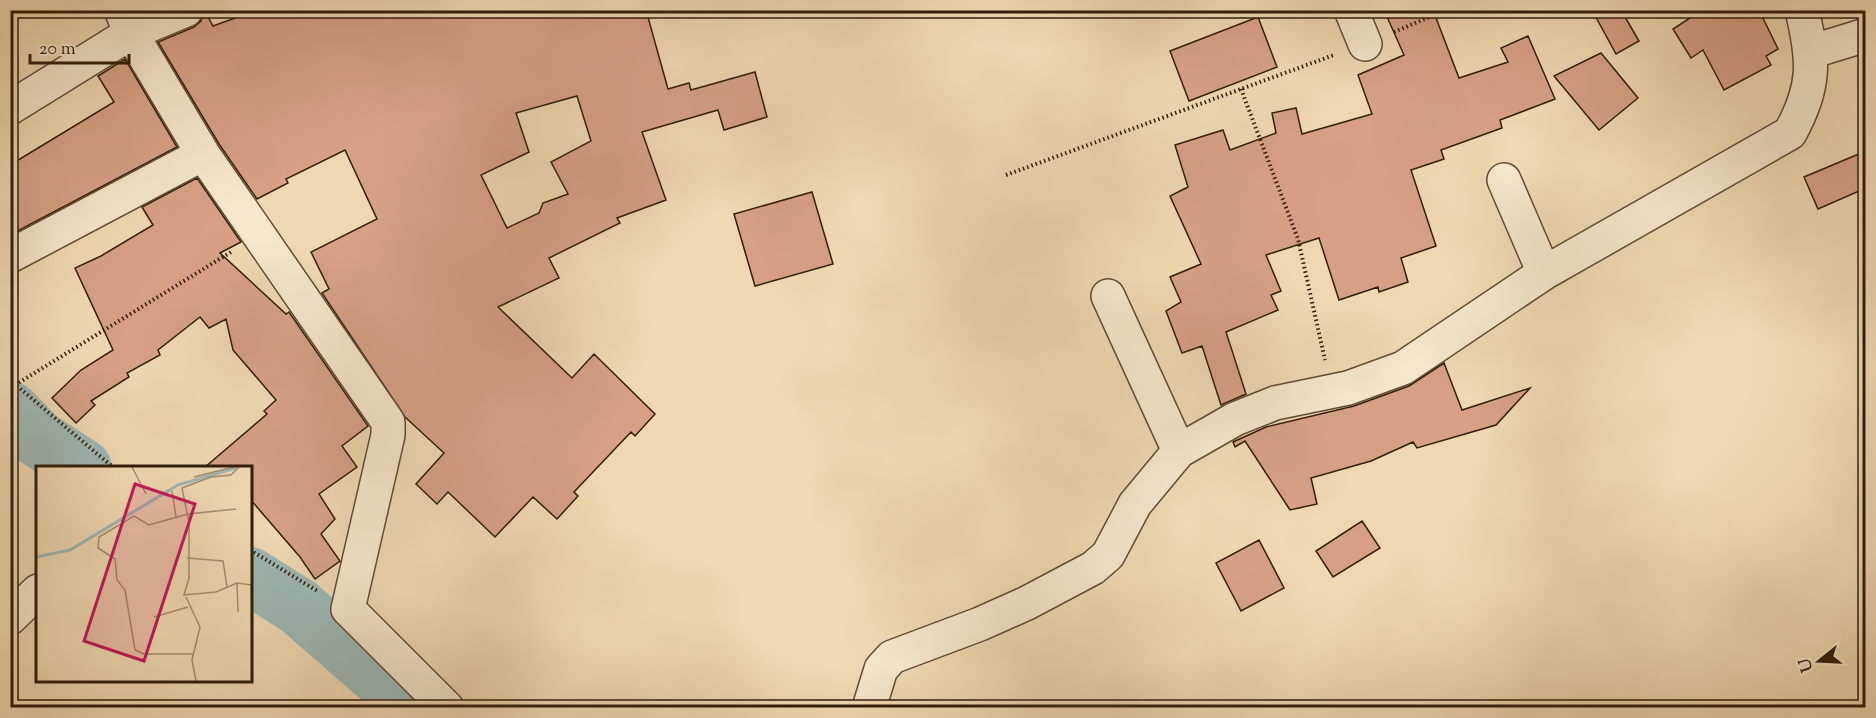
<svg xmlns="http://www.w3.org/2000/svg" width="1876" height="718" font-family="'Sorts Mill Goudy',serif">
<style>
.lines{fill:none;stroke-linecap:round;stroke-linejoin:round}
.river{stroke:#9db8b5;stroke-width:58}
.building{fill:#d7a085;stroke:#301d0c;stroke-width:1.5;fill-rule:evenodd}
.street-casing{stroke:#604c35;stroke-width:36}
.path{stroke:#301d0c;stroke-width:4;stroke-dasharray:1.5 3;stroke-linecap:butt}
.street{stroke:#f5e6cc;stroke-width:33}
.inset-river{fill:none;stroke:#9db8b5;stroke-width:3}
.inset-road{fill:none;stroke:#a38d6f;stroke-width:1.5}
.view{fill:#c2185b;fill-opacity:0.15;stroke:#c2185b;stroke-width:3}
.inset-edge{fill:none;stroke:#301d0c;stroke-width:3}
</style>
<rect width="100%" height="100%" fill="#efd8b1"/>
<filter id="stains"><feTurbulence type="fractalNoise" baseFrequency=".00333" numOctaves="4"/><feColorMatrix values="0 0 0 0 .2 0 0 0 0 .09 0 0 0 0 .02 0 0 0 .5 -.17"/></filter>
<radialGradient id="worn" r=".72"><stop offset=".6" stop-color="#630" stop-opacity="0"/><stop offset="1" stop-color="#630" stop-opacity=".3"/></radialGradient>
<g class="lines">
<path class="river" d="M10,410l27,28 46,30
M250,576l49,31 116,101"/>
</g>
<path class="building" d="M204,10l9,16 44,-16h389l22,79 21,-6 2,7 64,-18 12,45 -43,13 -6,-20 -76,22 24,68 -49,18 3,5 -71,35 10,20 -61,29 74,71 22,-24 61,60 -20,22 -4,-4 -57,60 4,4 -21,23 -24,-22 -38,40 -47,-45 -11,12 -21,-20 28,-31 -39,-36 -83,-124 7,-4 -18,-37 66,-33 -32,-69 -59,29 2,4 -31,16 -38,-55 -61,-102 36,-15 7,-6zM577,96l14,45 -40,21 17,32 -25,9 -4,10 -32,15 -26,-53 48,-23 -13,-39z
M1384,10h49l26,68 49,-16 -7,-14 27,-12 27,63 -55,21 2,8 -61,22 3,9 -33,11 25,76 -35,12 7,24 -29,10 -1,-5 -39,13 -20,-62 -53,17 15,36 -10,4 7,15 -52,22 20,62 -25,11 -19,-59 -20,7 -16,-42 15,-9 -11,-25 31,-13 -31,-68 18,-9 -13,-42 48,-15 7,20 46,-17 -4,-20 24,-5 6,26 70,-20 -14,-39 46,-20z
M1592,10h29l18,31 -23,13z
M1702,10h57l19,39 -12,7 5,9 -47,25 -21,-40 -12,8 -18,-29z
M1258,17l19,50 -88,34 -19,-50z
M1601,53l37,45 -39,32 -45,-54z
M125,59l52,88 -167,88v-70l104,-63 -16,-26z
M1866,151v37l-48,21 -14,-32z
M197,178l44,64 -21,11 66,61 3,-2 79,114 -26,20 15,21 -38,27 16,25 -14,15 19,27 -25,18 -15,-22 -50,-58v-31h-46l63,-54 -3,-3 12,-11 -43,-50 -7,-31 -17,9 -9,-11 -42,33 2,5 -33,18 2,4 -38,24 4,4 -19,18 -24,-25 29,-28 32,-20 -38,-82 26,-12 52,-31 -11,-18z
M812,192l21,72 -78,22 -21,-72z
M1444,363l18,47 68,-22 -34,37 -79,23 -4,-6 -42,19 -60,17 6,26 -27,6 -45,-69 -10,6 -2,-5 33,-15 88,-21 55,-20z
M1362,521l18,27 -47,29 -17,-26z
M1259,540l25,48 -43,23 -25,-48z"/>
<g class="lines">
<defs>
<path id="street" d="M121,10l10,23 72,121 185,268v13l-40,174 99,99
M1351,10l14,34
M1810,52l56,-17
M10,108l121,-75 55,-23
M1504,180l40,93
M10,256l193,-102
M1108,296l71,155
M10,618l28,-27
M869,708l12,-39 11,-12 88,-33 47,-21 66,-35 15,-13 27,-51 44,-53 56,-32 40,-16 73,-15 55,-20 141,-95 246,-140c26,-47 24,-72 12,-123"/>
</defs>
<use href="#street" class="street-casing"/>
<path class="path" d="M1394,32l52,-22
M1241,89l57,150 27,121
M1006,175l328,-120
M10,380l104,88
M15,385l216,-133
M250,550l69,42"/>
<use href="#street" class="street"/>
</g>
<g transform="translate(36 466)">
<rect width="216" height="216" fill="#efd8b1"/>
<path class="inset-river" d="M0,91l34,-7 108,-65 58,-17"/>
<path class="inset-road" d="M96,1l14,27M203,1l-8,8 -20,2 -29,11 7,34v56l-5,17 32,-3 21,-9 15,2M158,11l40,-10M136,25l4,26M151,92l36,3 4,26M201,117l1,29M215,119l1,27M150,131l14,30 -8,33 4,21M118,151l34,-10M157,188h-49l-9,-4 -10,-60 -8,-10 -2,-21 -17,-11 1,-11 35,-21 15,9 39,-11 48,-5"/>
<path class="view" d="M99,18l60,20 -51,157 -60,-20z"/>
<rect width="216" height="216" class="inset-edge"/>
</g>
<rect width="1876" height="718" fill="none" stroke="#efd8b1" stroke-width="36"/>
<rect x="12" y="12" width="1852" height="694" fill="none" stroke="#301d0c" stroke-width="3"/>
<rect x="18" y="18" width="1840" height="682" fill="none" stroke="#301d0c" stroke-width="1.5"/>
<g transform="translate(1819 661) rotate(252)" stroke="#f5e6cc" stroke-width="4.5" paint-order="stroke">
<path d="M0-4.5L10 22L0 15L-10 22Z" fill="#301d0c"/>
<text y="-9" font-size="16" font-weight="bold" text-anchor="middle" fill="#301d0c">U</text>
</g>
<path d="M30 54v9h99v-9" fill="none" stroke="#301d0c" stroke-width="3"/>
<text x="39" y="54" font-size="18" fill="#301d0c" stroke="#f5e6cc" stroke-width="4.5" paint-order="stroke">20 m</text>
<rect width="100%" height="100%" filter="url(#stains)"/>
<rect width="100%" height="100%" fill="url(#worn)"/>
</svg>
